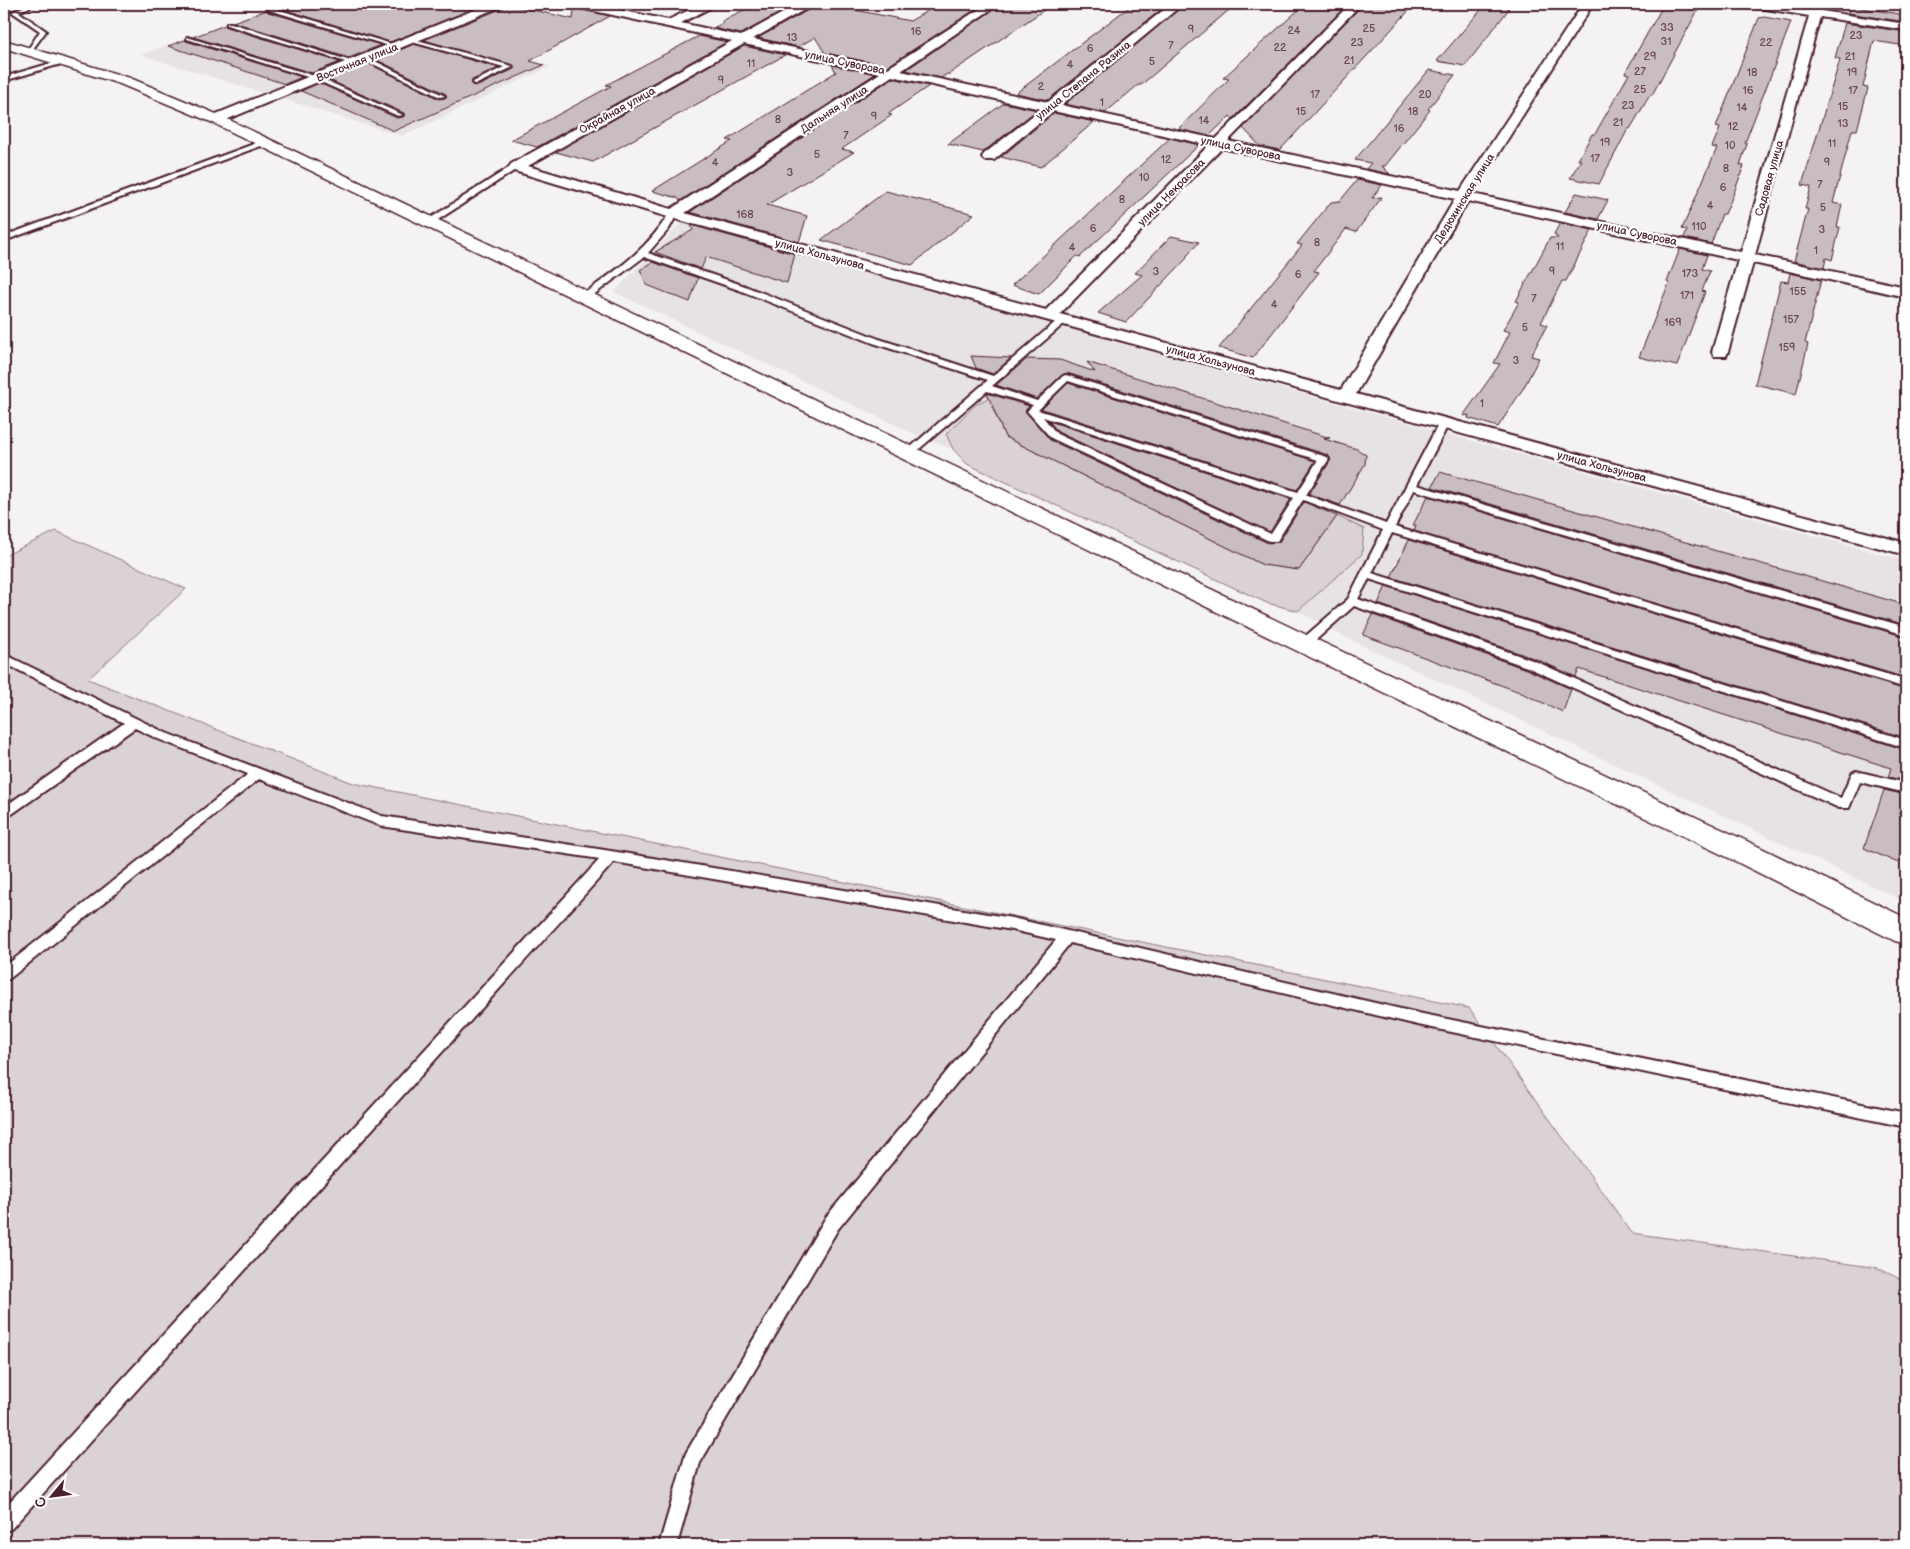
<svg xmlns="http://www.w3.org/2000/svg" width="1910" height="1549" font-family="'Balsamiq Sans',sans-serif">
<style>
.built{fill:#e7e2e3}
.green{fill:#dbd2d5;stroke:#927880}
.building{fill:#cabdc1;stroke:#4a1f2b}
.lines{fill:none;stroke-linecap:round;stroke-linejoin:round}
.lane-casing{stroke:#4a1f2b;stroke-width:4}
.street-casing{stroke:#4a1f2b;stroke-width:4}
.secondary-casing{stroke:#4a1f2b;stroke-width:3}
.lane{fill:#fff;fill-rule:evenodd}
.street{fill:#fff;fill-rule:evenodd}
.secondary{fill:#fff;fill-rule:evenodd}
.labels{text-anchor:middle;stroke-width:4.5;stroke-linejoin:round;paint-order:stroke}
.number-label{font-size:11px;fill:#6a4650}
.far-street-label{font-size:11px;fill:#4a1f2b;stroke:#fff}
</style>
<rect width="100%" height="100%" fill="#f4f2f2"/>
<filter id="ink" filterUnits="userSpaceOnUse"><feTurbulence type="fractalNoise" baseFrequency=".02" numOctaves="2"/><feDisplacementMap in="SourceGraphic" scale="10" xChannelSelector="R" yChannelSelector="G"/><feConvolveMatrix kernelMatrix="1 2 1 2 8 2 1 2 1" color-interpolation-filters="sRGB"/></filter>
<g filter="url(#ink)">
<path class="built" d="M281,4h37l233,62 -149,70 -261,-81z
M682,222l1224,339v341l-561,-265 -47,-26 -32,-8 -299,-139 -14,-15 -36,-14 -303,-143z"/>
<path class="green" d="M986,399h18l-11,10 12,28 258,128 36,5 38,-54 27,13 -2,25 -64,57 -31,-8 -300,-139 -14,-15 -7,-15 29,-29z
M56,531l130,58 -98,90 265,104 1116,225 163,225 246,35 28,14v263h-1902v-989z"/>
<path class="building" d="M284,4h201l-95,38 -114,-35z
M506,4l67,15 1,-11 36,8 -80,45 14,4 -150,66 -93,-40 18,-8 78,35 6,-1 1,-4 -75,-33 39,-17 71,36 6,-1 1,-4 -69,-34 37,-16 85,24 -27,12v5l6,1 36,-17v-3l-90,-26 79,-32z
M755,4h41l-55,30 -28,-6 10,-5 -1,-2z
M814,4h11l85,17 29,-17h45l-96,62 -63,-13 -10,-16 -17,10 -40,-9 54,-30z
M1001,4h52l-104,70h-2l-6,4 -35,-8z
M1133,4h35l-120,96 -32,-7z
M1185,4h51l-95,81h-3l-33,28 -40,-9z
M1305,4h43l-115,115 -3,-3 -21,20 -31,-7 51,-50 -6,-1z
M1363,4h52l-135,146 -20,-4 -17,-18z
M1486,4h17l6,5 -44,57 -28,-5z
M1664,4l34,6 -46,85h-2l-20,34h-2l-29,55 -29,-6 11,-18h-3l14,-26h3l34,-60 -4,-1z
M1850,6l56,9v7l-58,-9z
M267,10l1,2 113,33 -32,13 -116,-36z
M1764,17l27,5 -46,121 2,1 -7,21 4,1 -11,29 -8,19h-3l-11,30 -27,-6 3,-8 -5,-1 35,-81 -5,-1 8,-19 -4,-1 43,-109z
M1845,23l61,9v14l-32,-5 -11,46 5,1 -11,42h-5l-19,73 9,2 -5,22h3l-8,33 -6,-2 -2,10 -30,-7 14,-52h-3l6,-22 -9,-2 34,-112 4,-14 -5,-1z
M225,25l1,2 114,35 -28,11 -119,-36z
M699,36l28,6 -190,105 -26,-7 100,-54 -5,-1z
M185,40l1,1 116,36 -17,7 -117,-38z
M744,46l41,9 -192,107 -37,-10z
M832,65l43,9 -195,127 -2,-3 -26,-7 80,-50 -5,-1 109,-68z
M1429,70l26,5 -27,34 2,1 -45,56h-3l8,8 -24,-5 5,-6 -16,-3z
M892,78l37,8 -41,28 4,1 -50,34 12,3 -87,53 40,11 -8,26 -109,-30z
M1004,103l33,7 -54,42 -35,-8z
M1054,113l40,9 -53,45 -40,-10z
M1170,138l29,7 -119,112 -3,-1 -38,38 -27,-9z
M1357,180l25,5 -10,13 10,-1 -26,35 -10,-3 -32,42 5,1 -66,86 -34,-10 83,-103 -5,-1 34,-42 9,-1z
M886,191l88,23 -62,51 -91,-25z
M1576,193l32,7 -10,19 -33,-7z
M1560,223l32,7 -26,51h-4l-21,42 6,2 -16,31 8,2 -15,29 -26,40 -30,-9 1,-3 -6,1 37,-52 -6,-1 16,-31 -7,-2 16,-28 -3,-1 34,-63h8l-4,-4z
M691,225l104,29 -8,29 -81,-26 -5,12 -46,-17 38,-22z
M1171,236l28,6 -13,15 1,1 -61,64 -28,-9 44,-38 -7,-2z
M1680,249l27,6 -5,14 8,2 -8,20 3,1 -28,74 -38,-9 30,-74 -2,-1z
M653,262l45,16 -8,24 -43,-17 -7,-15z
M1790,273l31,7 -16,63 3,1 -12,50 -41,-10 26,-103 7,1z
M971,356l40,2 -18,16 -17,-6z
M1027,359l33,1 35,12 -8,-10 243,76 -6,1 33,10 9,6 -1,9 -25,41 -31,-11 22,-34 -3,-5 -261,-82 -5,2 -25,24 -41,-14z
M1068,383l247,78 -18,29 -255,-81z
M987,393l42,13 -3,6 24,28 218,103 11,-1 25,-40 33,14 -38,54 -36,-5 -258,-128z
M1049,421l242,78 -21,33 -212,-100z
M1440,472l466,133v20l-474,-138z
M1428,496l478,141v41l-492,-147 2,-6h-3z
M1409,540l497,150v48l-515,-161z
M1386,586l520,164v31l-18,-4 3,-9 -312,-99 -3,8 -40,-18 -158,-55z
M1373,615l153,54 45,20 -8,23 -46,-21 -154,-56z
M1884,790l22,5v40l-8,28 -34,-15z"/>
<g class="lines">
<defs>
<path id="lane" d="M29,4h7l-17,8 27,19 -16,22 -3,-2 13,-20 -28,-19z
M269,8h4l125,38 -5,1 -124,-37z
M227,23h4l126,40 -5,1 -125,-39z
M187,37l131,40 85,38 -5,1 -84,-37 -127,-40z
M410,38l102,28 1,1 -36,17h-4v-2l31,-15 -96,-26z
M363,57h4l78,39 -5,1 -77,-38z
M62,60l2,1v2l-60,18v-4z
M262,141l7,2 -265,98v-5z
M513,165l7,2 -87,56 -7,-2z
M670,212l7,2 -8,15 -21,24 97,33 134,53 114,37 67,-58h6v4l-74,64 45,15 26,-25 3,-1 261,82 2,2 -23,36 80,29 53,-101 5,-3 5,3 -32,62 489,142v8l-492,-145 -19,37 511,153v8l-514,-155 -20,40 534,167v8l-537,-169 -11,20 177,62 306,137 11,-25 4,-2 50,12v10l-46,-11 -11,26h-10l-312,-141 -173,-61 -46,41h-8l-2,-3 2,-3 48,-42 35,-69 -80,-30 -26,41h-8l-218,-103 -24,-27 6,-6 -46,-14 -76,65h-6v-4l83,-72 -115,-37 -134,-53 -95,-33 -56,42h-6v-4c36,-26 65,-45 88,-83zM1068,381l250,79 -20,32 -260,-82zM1043,417l251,81 -23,36 -214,-100z
M4,654l162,79 216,83 229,35 401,67 406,95 488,100v14l-488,-102 -348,-82 -232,286 -138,234 -23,82h-18l27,-92 140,-236 230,-277 -44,-10 -398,-68 -603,667 -7,2v-23l596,-649 -219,-33 -122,-47 -250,200 -5,2v-14l244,-193 -90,-35 -23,-11 -126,88 -5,2v-11l120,-84 -120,-60z"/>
<path id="street" d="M489,4h15l-2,2 -281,116 -5,1 -7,-4 2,-3z
M571,4h19l78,16 34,-16h13l-1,2 -33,17 60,13 58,-32h13l-1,2 -58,33 135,29 99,-64h12l-98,67 147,31 123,-98h12l-122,101 155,34 134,-135h11l-133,137 232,50 123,-187h10l-120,190 268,58 68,-236 -56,-9 -5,-3h26l37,5 2,-5h10l-1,7 84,13v6l-86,-13 -65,238 151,32v10l-153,-34 -25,89 -2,4h-12l-2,-4 26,-92 -270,-59 -112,193 550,149v12l-1238,-338 -157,-47 -2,-3 2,-3 221,-123 -156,-34zM744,44l136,29 -209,136 -143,-43zM892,76l149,33 -57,45 -2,3 2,3h10l59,-49 156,34 -163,165 -361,-97zM1222,148l233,51 -114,191 -281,-76z"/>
<path id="secondary" d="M4,40l126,38 91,38 1092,522 436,204 157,76v26l-11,-3 -166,-83 -434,-208 -1084,-528 -91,-38 -116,-36z"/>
</defs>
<use href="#lane" class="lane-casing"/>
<use href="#street" class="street-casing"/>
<use href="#secondary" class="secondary-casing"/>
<use href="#lane" class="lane"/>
<use href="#street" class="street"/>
<use href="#secondary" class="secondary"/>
</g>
</g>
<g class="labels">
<g class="number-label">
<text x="1667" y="31">33</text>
<text x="1369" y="32">25</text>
<text x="1191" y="33">9</text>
<text x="1294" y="34">24</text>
<text x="916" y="35">16</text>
<text x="1856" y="39">23</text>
<text x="792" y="41">13</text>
<text x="1666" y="45">31</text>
<text x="1357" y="46">23</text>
<text x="1766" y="46">22</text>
<text x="1171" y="49">7</text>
<text x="1280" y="51">22</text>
<text x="1090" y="52">6</text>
<text x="1650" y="60">29</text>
<text x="1850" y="60">21</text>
<text x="1349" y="64">21</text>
<text x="1152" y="65">5</text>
<text x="751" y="67">11</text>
<text x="1070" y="68">4</text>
<text x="1640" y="75">27</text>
<text x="1752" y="76">18</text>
<text x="1852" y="76">19</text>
<text x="721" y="84">9</text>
<text x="1041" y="90">2</text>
<text x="1640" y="93">25</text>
<text x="1748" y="94">16</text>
<text x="1853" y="94">17</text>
<text x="1315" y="98">17</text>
<text x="1425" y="98">20</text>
<text x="1102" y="106">1</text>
<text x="1628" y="109">23</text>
<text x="1843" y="110">15</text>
<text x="1742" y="111">14</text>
<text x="1301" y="115">15</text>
<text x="1413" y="115">18</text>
<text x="874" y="120">9</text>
<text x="778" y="123">8</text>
<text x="1204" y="124">14</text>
<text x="1618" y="126">21</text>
<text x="1843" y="127">13</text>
<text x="1733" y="130">12</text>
<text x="1399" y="132">16</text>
<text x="846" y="139">7</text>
<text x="1605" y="146">19</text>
<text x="1832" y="147">11</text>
<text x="1730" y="149">10</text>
<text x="817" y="158">5</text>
<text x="1595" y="162">17</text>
<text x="1166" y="163">12</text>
<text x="715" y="166">4</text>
<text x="1827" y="166">9</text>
<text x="1726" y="172">8</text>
<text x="790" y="176">3</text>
<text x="1144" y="181">10</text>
<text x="1820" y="188">7</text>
<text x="1723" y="191">6</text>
<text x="1122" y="203">8</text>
<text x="1710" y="209">4</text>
<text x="1823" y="211">5</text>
<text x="745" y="218">168</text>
<text x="1699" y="230">110</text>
<text x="1093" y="232">6</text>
<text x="1822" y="233">3</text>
<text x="1317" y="246">8</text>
<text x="1560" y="250">11</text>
<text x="1072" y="251">4</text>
<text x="1816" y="254">1</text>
<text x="1156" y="275">3</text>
<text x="1552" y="275">9</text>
<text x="1690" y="277">173</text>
<text x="1298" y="278">6</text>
<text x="1798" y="295">155</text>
<text x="1687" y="299">171</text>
<text x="1534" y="302">7</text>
<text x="1274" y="308">4</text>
<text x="1791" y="323">157</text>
<text x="1673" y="326">169</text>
<text x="1525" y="331">5</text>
<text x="1787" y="351">159</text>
<text x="1516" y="364">3</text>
<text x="1482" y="407">1</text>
</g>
<g class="far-street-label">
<text transform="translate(357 62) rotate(-22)" y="4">Восточная улица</text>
<text transform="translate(845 62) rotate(12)" y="4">улица Суворова</text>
<text transform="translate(1083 80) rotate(-39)" y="4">улица Степана Разина</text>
<text transform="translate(834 109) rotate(-33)" y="4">Дальняя улица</text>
<text transform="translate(617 110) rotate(-29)" y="4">Окрайная улица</text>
<text transform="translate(1241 148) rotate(12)" y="4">улица Суворова</text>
<text transform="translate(1769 178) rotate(-74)" y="4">Садовая улица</text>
<text transform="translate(1171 192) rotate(-45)" y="4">улица Некрасова</text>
<text transform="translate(1464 198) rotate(-58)" y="4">Дедюхинская улица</text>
<text transform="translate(1637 233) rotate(12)" y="4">улица Суворова</text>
<text transform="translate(820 254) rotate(15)" y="4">улица Хользунова</text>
<text transform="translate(1211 360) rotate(15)" y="4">улица Хользунова</text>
<text transform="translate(1602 466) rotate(15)" y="4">улица Хользунова</text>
</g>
</g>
<rect width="1910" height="1549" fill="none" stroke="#fff" stroke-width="20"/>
<rect x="10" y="10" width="1890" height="1529" fill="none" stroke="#4a1f2b" stroke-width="2" filter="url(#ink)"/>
<g transform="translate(52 1496) rotate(241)" stroke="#ffffff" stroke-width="4" paint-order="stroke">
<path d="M0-4L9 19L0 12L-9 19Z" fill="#4a1f2b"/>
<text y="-8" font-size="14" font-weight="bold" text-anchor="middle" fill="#4a1f2b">С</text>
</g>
</svg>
